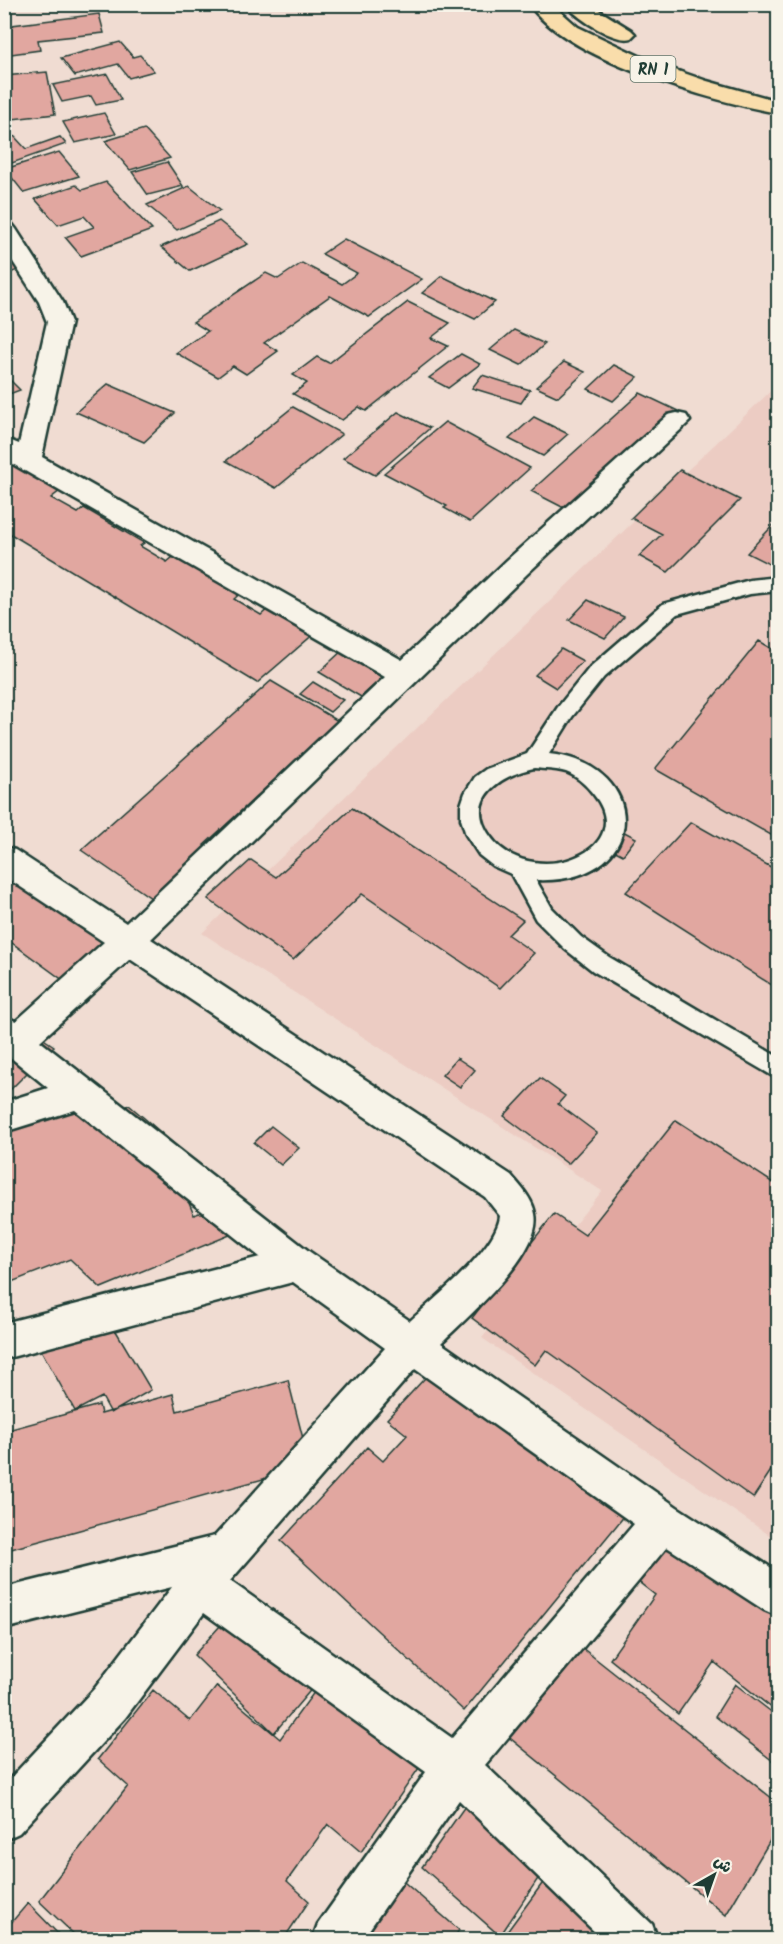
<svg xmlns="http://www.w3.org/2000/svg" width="783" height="1944" font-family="Kalam,'Playpen Sans Arabic',sans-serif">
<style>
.built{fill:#ecccc3}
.building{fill:#e1a7a0;stroke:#1f3d34;stroke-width:1.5}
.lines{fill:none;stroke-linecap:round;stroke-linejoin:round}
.lane-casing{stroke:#1f3d34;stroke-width:5}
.street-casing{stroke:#1f3d34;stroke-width:5}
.highway-casing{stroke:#1f3d34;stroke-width:5}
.lane{fill:#f7f3e8;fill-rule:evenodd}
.street{fill:#f7f3e8;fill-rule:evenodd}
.highway{fill:#f9ddab;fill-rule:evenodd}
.labels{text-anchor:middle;stroke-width:6;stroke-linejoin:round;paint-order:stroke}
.shield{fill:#f7f3e8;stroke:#60746a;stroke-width:1.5}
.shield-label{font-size:16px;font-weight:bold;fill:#1f3d34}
</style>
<rect width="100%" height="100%" fill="#f0dcd2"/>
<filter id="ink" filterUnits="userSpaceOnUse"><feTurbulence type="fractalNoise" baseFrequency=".0167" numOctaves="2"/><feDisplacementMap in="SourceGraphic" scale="12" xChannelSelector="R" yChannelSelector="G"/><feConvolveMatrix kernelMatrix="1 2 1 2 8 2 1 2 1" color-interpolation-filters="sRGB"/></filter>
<g filter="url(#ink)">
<path class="built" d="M778,384v1157l-296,-203 120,-147 -400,-258z"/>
<path class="building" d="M99,14l5,19 -66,7 2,10 -36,5v-29z
M120,42l13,15 7,-2 14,16 -25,7 -11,-14 -43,12 -14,-18z
M47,72l8,42 -51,6v-44z
M107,74l14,26 -25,5 -5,-9 -29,6 -9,-17z
M104,113l12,21 -41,9 -12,-21z
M144,129l26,29 -40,12 -25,-29z
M14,136l12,13 34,-12 6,7 -54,19 -8,-8v-16z
M59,152l20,24 -55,17 -19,-24z
M167,162l16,24 -35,9 -16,-23z
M106,182l46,48 -71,26 -16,-19 29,-10 -10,-11 -26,9 -23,-26 41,-14 6,5z
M189,186l31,25 -43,19 -30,-25z
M219,221l29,23 -58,27 -29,-24z
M344,239l78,40 -53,38 -39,-21 -66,47 14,8 -32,23 -13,-8 -15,11 -42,-24 32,-22 -15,-9 73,-49 12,6 24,-16 40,21 15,-11 -35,-19z
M4,250l17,19 -17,6z
M442,276l53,26 -20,17 -53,-26z
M408,302l42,21 -19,15 17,8 -82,65 -7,-4 -17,13 -49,-26 14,-11 -14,-8 24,-18 12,6z
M514,330l31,14 -24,21 -31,-15z
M461,354l19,10 -32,24 -19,-10z
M564,362l21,10 -27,25 -22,-10z
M614,365l24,12 -25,24 -25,-12z
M4,374l16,16 -16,6z
M482,375l48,15 -9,13 -49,-15z
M108,384l67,29 -31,29 -68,-30z
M640,393l38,18 -108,100 -39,-20z
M293,407l49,27 -66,54 -50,-27z
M398,412l32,16 -55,47 -32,-17z
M534,417l34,17 -25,22 -34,-17z
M445,422l85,46 -60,54 -26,-14 3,-2 -63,-33z
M4,452l61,35 -14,11 27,15 6,-5 60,35 -4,3 27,16 12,-10 65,38 -10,9 27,16 10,-9 45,26 -59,51 -253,-153v-37l3,-2 -3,-2z
M680,470l60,30 -72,72 -29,-16 23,-22 -31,-16z
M778,520v41l-5,5 -26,-13z
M588,600l36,17 -19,21 -36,-18z
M759,641l19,11v187l-123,-70z
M561,649l22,12 -27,27 -21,-13z
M343,650l42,25 -24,22 -42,-25z
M271,681l67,40 -134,124 9,5 -56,52 -76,-52z
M313,682l30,18 -13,12 -30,-18z
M352,808l171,112 -15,15 26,18 -34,35 -138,-94 -69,66 -85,-61 43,-39 25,17z
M691,822l87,49v118l-152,-97z
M611,825l25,13 -13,17 -25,-13z
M4,850l117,83 -54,50 -63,-46z
M4,1012l50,34 -50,50z
M457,1058l18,12 -15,17 -18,-12z
M540,1078l25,18 -7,8 39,29 -29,31 -64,-48z
M73,1087l14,34 42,-16 71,61 -19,18 13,31 38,-15 27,23 -158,65 -31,-29 -66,26v-173z
M676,1120l102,66v274l-25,38 -207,-148 -11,15 -63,-47 82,-104 31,21z
M271,1126l28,22 -18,17 -27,-22z
M100,1304l51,86 -40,23 -9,-16 -27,14 -34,-61 45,-26z
M450,1351l185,152 -171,208 -183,-170 86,-94 16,14 24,-26 -20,-16z
M288,1380l22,86 -306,85v-120l95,-26 2,9 72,-20 4,17z
M674,1516l104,80v117l-64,-51 -36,52 -68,-55 45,-64 -24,-19z
M246,1597l80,75 -52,61 -80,-78z
M572,1640l206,163v24l-52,88 -221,-181z
M328,1673l100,82 -67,97 -33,-28 -41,57 22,20 -26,39h-203l-41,-39 89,-115 -30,-27 55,-69 37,31 27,-35 63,53z
M735,1684l43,33v48l-63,-49z
M482,1782l77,65 -59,89 -78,-69z
M550,1873l71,67h-120z
M397,1876l62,54 -6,10h-100z
M28,1903l36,37h-60v-9z"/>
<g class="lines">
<defs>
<path id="lane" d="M778,577v14l-28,3 -73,20 -73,63 -32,40 -23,37c103,11 101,131 -13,126l16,28 29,29 28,20 169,100v22l-185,-108 -28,-22 -29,-29 -25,-46 -18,-8 -14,-11 -13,-20 -5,-16v-14l4,-12 10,-16 11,-8 41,-15 31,-47 32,-40 73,-63 87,-24zM534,768c10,1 22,1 32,4 11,4 21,14 28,23 46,57 -65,97 -104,41 -27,-38 12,-61 44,-68z"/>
<path id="street" d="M4,222l8,2 4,5 47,73 8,20 -29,135 360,203 105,-100 161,-145 9,-2 9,2 4,6 -163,153 -376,365 360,236c9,11 22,24 24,39 8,39 -68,103 -94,129l236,164 101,65v44l-14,-6 -97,-63 -182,218 167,159 6,16h-55l-144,-140 -97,140h-50l6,-16 108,-152 -222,-159 -79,105 -106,115 -15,7v-55l91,-97 77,-101 -168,42v-41l211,-52 170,-188 -92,-66 -289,77v-36l256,-66 -185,-147 -71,22v-30l44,-14 -44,-36v-35l12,4 88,-79 -100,-66v-29l11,3 111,73 259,-246 -381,-218v-21l15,6 28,-122 -8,-20 -35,-54zM130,959l355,238 15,19c-3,32 -66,83 -90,105l-100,-69 -270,-211zM415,1369l219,155 -182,214 -222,-157z"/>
<path id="highway" d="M529,4h23l26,23 74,35 55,19 71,20v12c-64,-11 -211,-53 -249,-109z
M566,4h23l42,26 4,4 -4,4c-16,5 -55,-20 -65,-34z"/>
</defs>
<use href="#lane" class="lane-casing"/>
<use href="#street" class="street-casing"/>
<use href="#highway" class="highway-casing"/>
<use href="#lane" class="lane"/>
<use href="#street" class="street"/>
<use href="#highway" class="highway"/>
</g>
</g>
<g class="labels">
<rect class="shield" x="630.5" y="56" width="45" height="26" rx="4.5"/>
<g class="shield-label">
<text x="653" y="75">RN 1</text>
</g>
</g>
<rect width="783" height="1944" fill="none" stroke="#f7f3e8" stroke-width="24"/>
<rect x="12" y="12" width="759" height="1920" fill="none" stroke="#1f3d34" stroke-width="2" filter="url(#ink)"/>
<g transform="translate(714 1875) rotate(40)" stroke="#f7f3e8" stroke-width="4.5" paint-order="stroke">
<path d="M0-4.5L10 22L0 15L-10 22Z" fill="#1f3d34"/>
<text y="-9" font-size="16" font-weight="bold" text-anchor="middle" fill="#1f3d34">ش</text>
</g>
</svg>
